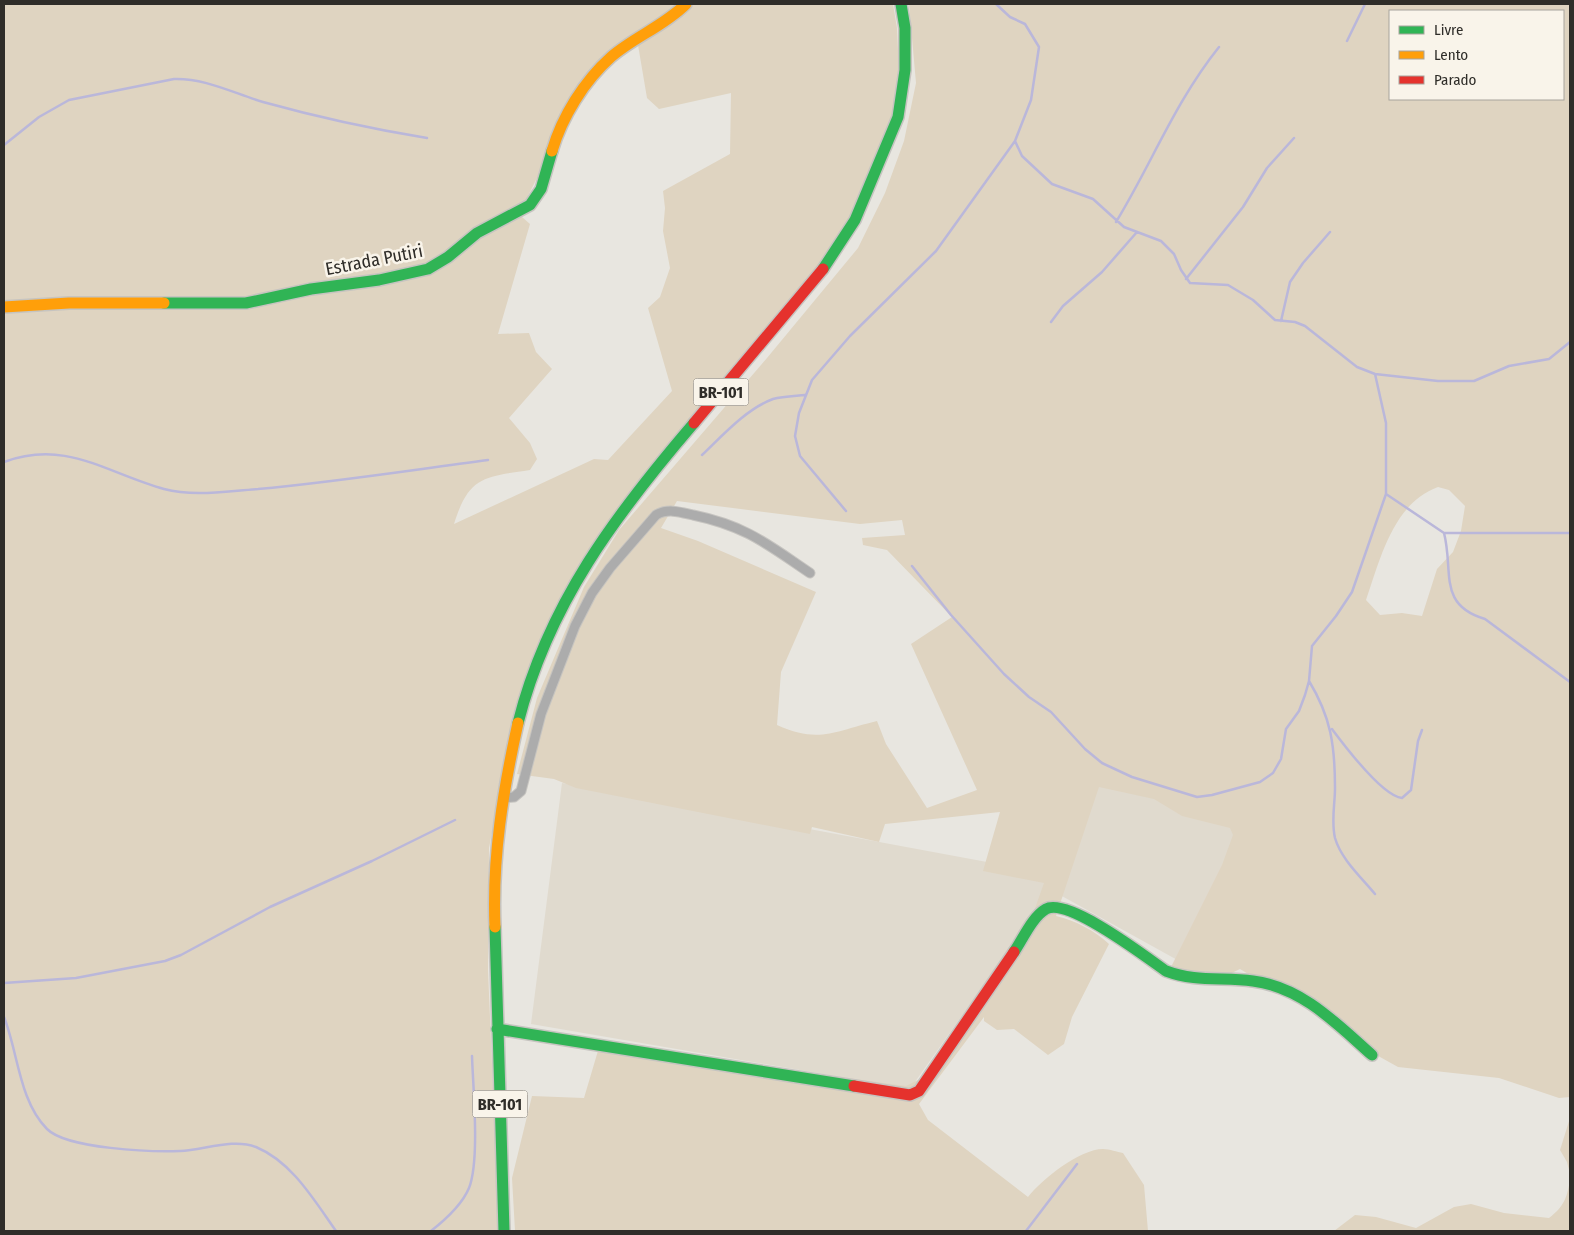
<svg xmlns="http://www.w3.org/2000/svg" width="1574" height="1235" font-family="'Fira Sans Condensed',sans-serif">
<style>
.built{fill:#e0dace}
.green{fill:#dfd4c1;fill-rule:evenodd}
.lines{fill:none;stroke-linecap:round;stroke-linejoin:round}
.stream{stroke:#bab7da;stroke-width:2.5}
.street-casing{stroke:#c6c4c0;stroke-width:11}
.fast-casing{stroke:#c6c4c0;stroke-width:14}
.slow-casing{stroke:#c6c4c0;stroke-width:14}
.jam-casing{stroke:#c6c4c0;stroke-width:14}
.street{stroke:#acacac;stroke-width:9}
.fast{stroke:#30b455;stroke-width:11}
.slow{stroke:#ff9f0a;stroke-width:11}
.jam{stroke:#e5322d;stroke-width:11}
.labels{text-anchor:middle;stroke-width:5;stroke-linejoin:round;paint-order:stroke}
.shield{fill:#f9f4ea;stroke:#6c6963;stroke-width:1}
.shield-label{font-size:16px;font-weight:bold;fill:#2f2d29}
.street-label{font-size:18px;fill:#2f2d29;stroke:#f9f4ea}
</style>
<rect width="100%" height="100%" fill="#e8e6e0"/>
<path class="built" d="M1102,771l169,71 -63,135 -157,-87 -141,199 -379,-65 31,-241 500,93z"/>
<path class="green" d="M4,4h889l4,24 3,67 -53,141 -224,267 -105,200 -29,145 -1,122 11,261h-495zM638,45l9,53 12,11 72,-16 -1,61 -67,37 2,17 -2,23 7,37 -10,29 -12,11 24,83 -64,69 -14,-1 -140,65c15,-48 30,-47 76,-54l7,-11 -7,-16 -21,-25 43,-49 -16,-17 -7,-19 -31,1 32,-110 -8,-7v-9l25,-50 45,-82z
M909,4h661v1093l-11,1 -60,-20 -101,-11 -18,-10 -99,-76 -26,-3 -15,-9 -31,15 -41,-11 54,-108 11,-30 -3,-7 -48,-12 -28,-17 -55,-12 -43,129c20,5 38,14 53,28l-37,73 -8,27 -16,11 -34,-26 -17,1 -13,-9v-4l-65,87 9,16 100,77c14,-18 52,-48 75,-48 7,0 14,3 20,4l21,32 4,46h-633l-3,-53 20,-82 52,2 16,-54 306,42 20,-10 102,-148 16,-45 -61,-12 17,-59 -115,12 -6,18 -67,-15 -2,7 -234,-46 -22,-9 -37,-5 20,-76 47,-111 35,-57 148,-172 91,-110 27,-55 19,-52 12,-58zM1390,11h173v88h-173zM1438,487l11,3 16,16 -4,25 -8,21 -16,17 -15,47 -20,-3 -22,2 -14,-15c14,-40 27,-97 72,-113zM677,501l183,23 42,-4 3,15 -43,3 1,7 24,5 65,67 -41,27 66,146 -50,18 -41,-64 -9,-23c-42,10 -58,23 -100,4l4,-53 35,-80 -118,-51 -37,-13z
M1570,1118v56l-3,-12 -7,-12z
M1570,1178v53h-236l21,-16 21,2 40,11 38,-21 17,-3 33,9 45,5c15,-11 19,-22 21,-40z"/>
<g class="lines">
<path class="stream" d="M1347,41l18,-37
M1015,141l7,15 30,28 41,15 31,28 37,14 13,13 7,16 9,13 38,2 25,15 22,20 20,2 10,4 52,41 18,7 63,7h36l35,-15 40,-7 21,-17
M4,145l35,-28 30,-17 105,-21c31,-1 59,14 89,23 54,15 109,27 164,36
M1116,222c36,-59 59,-120 103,-175
M1186,279l57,-72 24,-39 27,-30
M1281,321l9,-39 13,-19 27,-31
M1051,322l12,-16 39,-34 35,-40
M702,455c20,-19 44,-46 71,-56 10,-3 22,-3 32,-4
M4,462c62,-23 102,11 160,27 30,8 63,2 94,0 77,-7 153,-19 230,-29
M1386,494l58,39h126
M846,511l-46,-55 -5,-20 4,-23 13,-33 38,-44 86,-85 79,-110 16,-41 8,-53 -14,-23 -15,-7 -14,-13
M1444,533c10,38 -7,72 41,86l85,63
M912,566l39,49 53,59 25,23 22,15 34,37 17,14 30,14 65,20 15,-2 48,-13 13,-9 8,-14 5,-30 13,-18 6,-16 4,-14 3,-35 24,-30 16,-24 34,-98v-71l-11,-49
M1309,681c22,36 26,65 26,107 0,16 -4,33 0,50 6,21 26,39 40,56
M1332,729c12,16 50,67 70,69l9,-8 7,-49 4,-11
M4,983l72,-5 89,-17 16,-6 89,-48 102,-46 83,-41
M4,1017c14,35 15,84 43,112 20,20 105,23 133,22 24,-1 53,-13 76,-4 36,15 58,53 80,84
M431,1231c14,-11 31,-26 38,-43 11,-28 4,-100 3,-132
M1026,1231l51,-67"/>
<defs>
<path id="street" d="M503,798l11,-1 7,-6 20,-77 34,-88 17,-33 18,-25 46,-53c12,-7 24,-3 37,0 53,11 74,29 117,58"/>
<path id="fast" d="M823,269l32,-49 43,-103 7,-47v-42l-4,-24
M164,303h82l65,-14 68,-9 49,-11 20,-12 29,-24 53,-28 11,-16 11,-38
M518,723c30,-119 98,-209 176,-300
M495,927l9,304
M1014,952c9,-13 18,-35 32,-43 22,-12 100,48 120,62 29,11 57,6 87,10 49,6 84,43 119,74
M497,1029l357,57"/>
<path id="slow" d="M552,151c10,-34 32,-70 59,-94 23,-20 53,-31 75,-53
M4,307l65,-4h95
M495,927c-3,-69 8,-137 23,-204"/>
<path id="jam" d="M694,423l129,-154
M854,1086l56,9 9,-4 95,-139"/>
</defs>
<use href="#street" class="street-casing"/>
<use href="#fast" class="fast-casing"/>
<use href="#slow" class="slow-casing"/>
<use href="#jam" class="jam-casing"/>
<use href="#street" class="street"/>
<use href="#fast" class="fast"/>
<use href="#slow" class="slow"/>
<use href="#jam" class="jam"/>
</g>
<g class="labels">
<g class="shield">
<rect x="693.5" y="378.5" width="55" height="27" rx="4"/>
<rect x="472.5" y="1090.5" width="55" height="27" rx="4"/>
</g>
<g class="shield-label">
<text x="721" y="398">BR-101</text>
<text x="500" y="1110">BR-101</text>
</g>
<g class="street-label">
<text transform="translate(374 260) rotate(-11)" y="6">Estrada Putiri</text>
</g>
</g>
<rect width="1574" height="1235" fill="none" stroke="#2f2d29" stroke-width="10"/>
<rect x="1389" y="10" width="175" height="90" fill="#f9f4ea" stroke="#a8a49d"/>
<rect x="1399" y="26" width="25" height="8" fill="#30b455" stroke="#a8a49d"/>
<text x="1434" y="35" font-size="15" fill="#2f2d29">Livre</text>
<rect x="1399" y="51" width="25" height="8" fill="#ff9f0a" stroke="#a8a49d"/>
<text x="1434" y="60" font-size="15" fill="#2f2d29">Lento</text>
<rect x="1399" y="76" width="25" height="8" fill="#e5322d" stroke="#a8a49d"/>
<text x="1434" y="85" font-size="15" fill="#2f2d29">Parado</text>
</svg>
